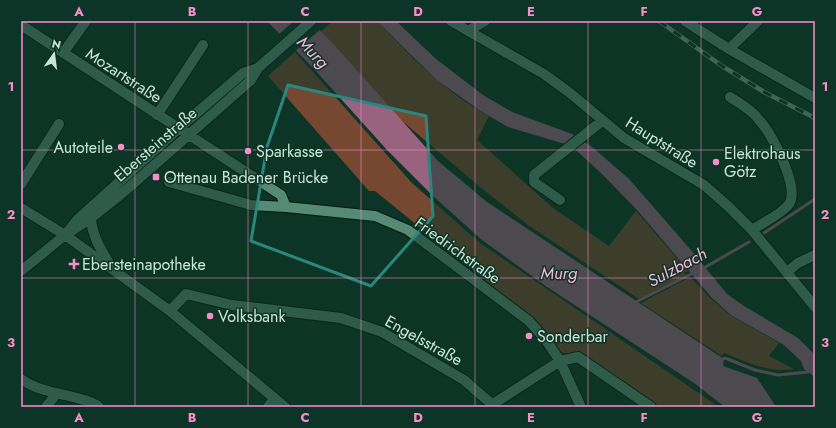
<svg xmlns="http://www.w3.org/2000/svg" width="836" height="428" font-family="Jost,sans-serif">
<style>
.green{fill:#764831}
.water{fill:#996380}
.pier{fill:#0d3527}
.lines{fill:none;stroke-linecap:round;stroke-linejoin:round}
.stream{stroke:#996380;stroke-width:3}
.minor-casing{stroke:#011a11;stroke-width:12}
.minor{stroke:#578a75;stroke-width:10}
.rail-casing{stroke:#7d9d90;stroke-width:4.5}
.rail{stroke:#0d3527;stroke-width:3;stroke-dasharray:9;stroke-linecap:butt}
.marked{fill:none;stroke:#2b877e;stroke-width:3;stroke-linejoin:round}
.grid{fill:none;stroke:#f98fca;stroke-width:1;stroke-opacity:0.55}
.poi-dot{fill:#f98fca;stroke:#0d3527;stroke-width:1.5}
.labels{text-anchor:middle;stroke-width:3;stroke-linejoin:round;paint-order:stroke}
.street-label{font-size:16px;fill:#cbe5d9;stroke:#0d3527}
.poi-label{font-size:16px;fill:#cbe5d9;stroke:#0d3527;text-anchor:start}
.water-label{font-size:17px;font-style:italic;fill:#f9b6d9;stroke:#0d3527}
.neatline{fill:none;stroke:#f98fca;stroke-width:1.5}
.grid-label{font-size:13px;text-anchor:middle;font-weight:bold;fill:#f98fca}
</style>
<rect width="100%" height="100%" fill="#0d3527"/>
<path class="green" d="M333,21h44c33,35 69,72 112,95l-12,24 76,68 56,38 27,-35 52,60 -4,2 2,3 -47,23 -111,-74 -48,-38 -86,-73 -73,-83z
M295,52l117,131 68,60 239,164h-60l-81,-54c-6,-1 -12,1 -18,-1l-27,-33 -158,-128h-6l-101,-115z
M690,277l20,21 20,17 49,28 -10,13 25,13c-24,5 -49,-8 -70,-16l-2,3 -81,-53z"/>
<path class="water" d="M267,21h44l27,28 100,112 49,41 237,157 -1,7 34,12 18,27 2,2h-52l-31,-24 -147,-96 -65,-47 -48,-43 -46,-46 -74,-82z
M377,21h19l40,38 47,36 29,17 60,22 19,12 38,33 61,70 37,45 17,12 54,32 17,17v22l-11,-8 -3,-8 -17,-16 -53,-30 -19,-17 -75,-88 -35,-36 -25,-23 -12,-7 -57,-17 -29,-17 -42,-30 -30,-29z"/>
<path class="pier" d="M294,21h19l8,8 -27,23 -16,-17z"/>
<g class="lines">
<path class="stream" d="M764,233l51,-34
M702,269l47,-27
M634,303l61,-31
M721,360l4,-2 30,12 23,5 30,-3 7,-4"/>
<defs>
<path id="minor" d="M451,21l93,53 26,19 54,45 80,47 25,22 23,23 63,77
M685,21l44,28 86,49
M21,25l260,170 5,12
M468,31l17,-10
M729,49l29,-28
M63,53l23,-32
M730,97c8,5 18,11 25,18 5,6 11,13 15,20 8,14 29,54 19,69 -7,10 -27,19 -37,26
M157,115l46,-70
M169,182l82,23 35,2 89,9 33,14 121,91 17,19 14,21 21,46
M21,184l38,-60
M560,200l-26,-18v-7l68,-54
M21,208l44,27 105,76 115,96
M91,218c1,19 12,35 21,50
M65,235l12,-15 101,-91 51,-44 14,-12 15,-5 53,-47
M21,271l44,-36 26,-17 35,-28 125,-110 7,-12
M787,272l11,-9 17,-8
M170,311l16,-17 46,11 109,13 41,14 82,48 31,27
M21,379c15,11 35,14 52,18 10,3 19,4 26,10
M46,407l11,-14
M268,407l6,-8
M490,407l3,-3 67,-43 18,-4 73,50"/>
</defs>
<use href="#minor" class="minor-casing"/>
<use href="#minor" class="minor"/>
<defs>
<path id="rail" d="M659,21l63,45 42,26 51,26"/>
</defs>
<use href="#rail" class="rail-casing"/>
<use href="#rail" class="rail"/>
</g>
<path d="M0 0H836V428H0ZM288,85l138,31 7,100 -62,70 -120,-45 16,-94z" fill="#0d3527" fill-opacity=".55" fill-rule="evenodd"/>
<path class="marked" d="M288,85l138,31 7,100 -62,70 -120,-45 16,-94z"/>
<path class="grid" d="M135,21v386M248,21v386M361,21v386M475,21v386M588,21v386M701,21v386M21,150h794M21,278h794"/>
<g class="poi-dot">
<circle cx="121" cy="147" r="4"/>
<circle cx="248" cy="151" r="4"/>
<circle cx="716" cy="162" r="4"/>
<rect x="152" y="173" width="8" height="8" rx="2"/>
<path d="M72 258h4v4h4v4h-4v4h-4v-4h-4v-4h4z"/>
<circle cx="210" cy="316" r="4"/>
<circle cx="529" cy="336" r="4"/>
</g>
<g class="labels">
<g class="street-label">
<text transform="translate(124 75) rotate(33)" y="6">Mozartstraße</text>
<text transform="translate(662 142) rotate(32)" y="6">Hauptstraße</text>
<text transform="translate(155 144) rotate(-41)" y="6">Ebersteinstraße</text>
<text transform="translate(458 250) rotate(36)" y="6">Friedrichstraße</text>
<text transform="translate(424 340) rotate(29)" y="6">Engelsstraße</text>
</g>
<g class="poi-label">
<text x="113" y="153" text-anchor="end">Autoteile</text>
<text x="256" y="157">Sparkasse</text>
<text x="724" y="159">Elektrohaus<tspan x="724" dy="18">Götz</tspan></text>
<text x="164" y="183">Ottenau Badener Brücke</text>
<text x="82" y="270">Ebersteinapotheke</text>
<text x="218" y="322">Volksbank</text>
<text x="537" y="342">Sonderbar</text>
</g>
<g class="water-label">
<text transform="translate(313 52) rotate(46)" y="6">Murg</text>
<text transform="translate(677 267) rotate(-28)" y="6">Sulzbach</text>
<text x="559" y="279">Murg</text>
</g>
</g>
<rect width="836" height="428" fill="none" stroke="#0d3527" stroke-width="44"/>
<g transform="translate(54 54) rotate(14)" stroke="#0d3527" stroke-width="3" paint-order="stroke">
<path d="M0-3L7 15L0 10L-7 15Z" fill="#cbe5d9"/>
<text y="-6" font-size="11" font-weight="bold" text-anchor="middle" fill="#cbe5d9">N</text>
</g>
<rect x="22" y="22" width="792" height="384" class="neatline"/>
<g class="grid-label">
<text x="79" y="16">A</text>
<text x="192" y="16">B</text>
<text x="305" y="16">C</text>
<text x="418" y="16">D</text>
<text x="531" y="16">E</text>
<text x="644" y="16">F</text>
<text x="757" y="16">G</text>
<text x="11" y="91">1</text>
<text x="825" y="91">1</text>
<text x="11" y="219">2</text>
<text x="825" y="219">2</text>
<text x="11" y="347">3</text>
<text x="825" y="347">3</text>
<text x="79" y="422">A</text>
<text x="192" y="422">B</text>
<text x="305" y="422">C</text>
<text x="418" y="422">D</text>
<text x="531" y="422">E</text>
<text x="644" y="422">F</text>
<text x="757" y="422">G</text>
</g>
</svg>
